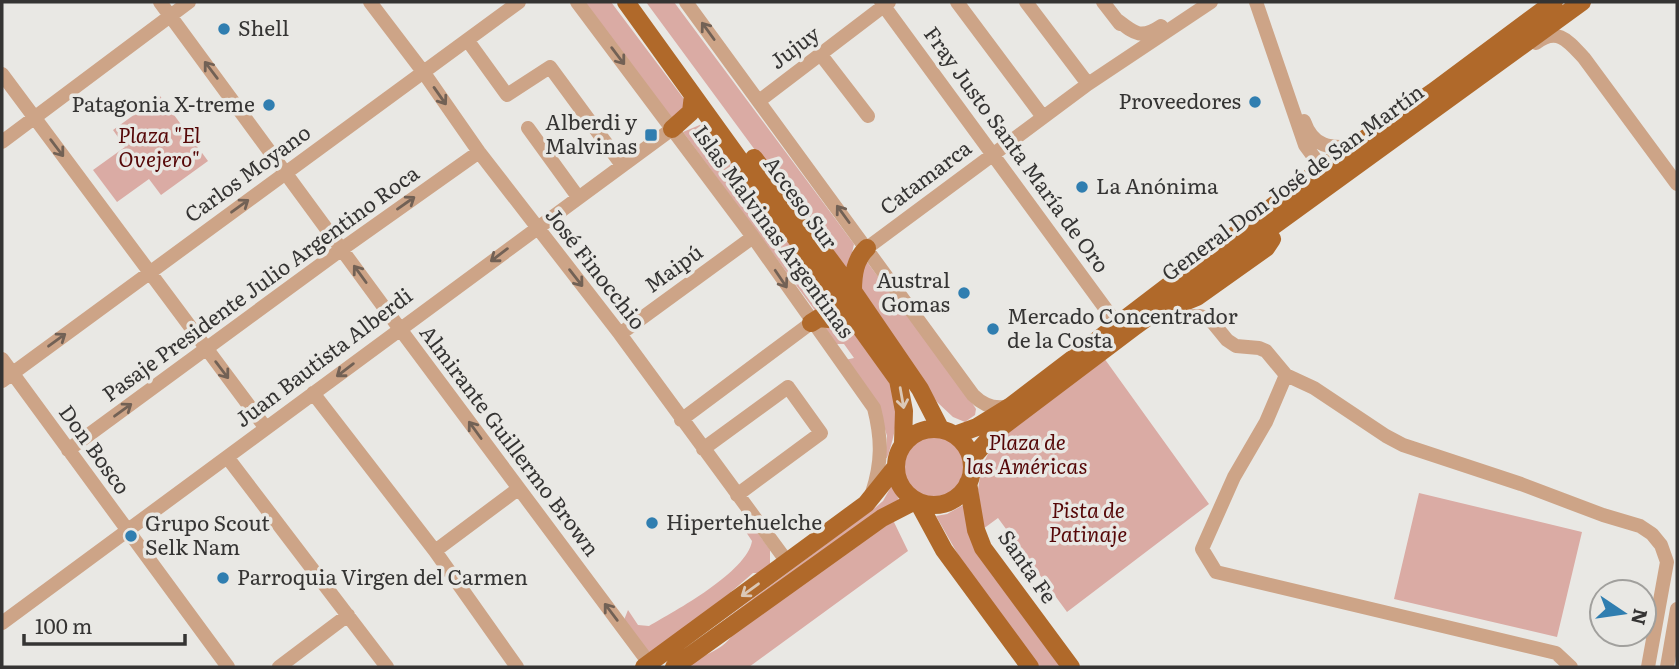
<svg xmlns="http://www.w3.org/2000/svg" width="1679" height="669" font-family="Literata,serif">
<style>
.green{fill:#daaba4}
.lines{fill:none;stroke-linecap:round;stroke-linejoin:round}
.minor{stroke:#cda487;stroke-width:14}
.major{stroke:#b0692a;stroke-width:18}
.oneway{stroke:#726155}
.oneway2{stroke:#dbc8b6}
.poi-dot{fill:#307eb0;stroke:#e9e8e4;stroke-width:2.5}
.labels{text-anchor:middle;stroke-width:7;stroke-linejoin:round;paint-order:stroke}
.poi-label{font-size:21px;fill:#353433;stroke:#e9e8e4;text-anchor:start}
.street-label{font-size:21px;fill:#353433;stroke:#e9e8e4}
.park-label{font-size:21px;font-style:italic;fill:#550707;stroke:#e9e8e4}
</style>
<rect width="100%" height="100%" fill="#e9e8e4"/>
<path class="green" d="M583,2h28l76,101 -1,5 -14,11z
M646,2h28l180,242 -7,31z
M160,96l48,65 -47,34 -12,-16 -32,23 -24,-32 32,-23 -12,-17z
M702,124l142,187 -28,1 -133,-180z
M864,258l103,137 9,14 -1,6 -10,7 -12,-5 -16,-15 -80,-114z
M821,323l33,4c35,48 55,70 33,131h-2l2,-22 -8,-27 -34,-49 9,-2 -10,-14h-9z
M1104,358l105,146 -142,108 -69,-94 -15,11 -5,-40 4,-23 11,-22z
M903 467a31 31 0 1 1 62 0a31 31 0 1 1-62 0Z
M892,485l8,17 -231,159 207,-154 7,-6z
M1419,493l163,39 -25,105 -163,-38z
M965,504l98,163h-24l-75,-102 -28,-49 11,-2z
M892,518l16,33 -159,116h-64c17,-13 41,-16 50,-37z
M749,521l21,29v16l-7,7h-10l-22,19 1,5 -80,55h-4l-24,-32 4,-10 10,15 11,1c26,-15 98,-54 103,-85l-12,-18z"/>
<g class="lines">
<path class="minor" d="M160,2l240,327 252,338
M370,2l54,71 55,79 141,182 168,229
M577,2l176,235 121,171c8,31 8,55 -2,85
M686,2l287,393c10,10 22,15 36,11
M881,2l235,321
M957,2l86,115
M1026,2l62,82
M1103,2l17,22
M1256,2l49,143 14,19 14,8
M1116,19c18,14 24,21 45,7
M468,41l39,54 43,-28 72,98
M1536,43c22,-17 33,-1 48,15l93,126
M821,55l47,61
M2,74l263,353
M759,101l130,-99
M1304,121c9,26 26,28 51,25
M528,128l50,69
M2,142l187,-140
M867,248l221,-164 123,-82
M1174,307v10l26,-1 9,2 18,22 9,6 23,2 7,3 20,24 28,13 72,48 17,9 118,39 82,31 37,11 12,8 9,11 6,17 -19,105
M620,334l133,-97
M2,359l226,308
M1286,375l-20,47 -32,55 -32,72 14,23 340,81 15,14
M2,381l517,-379
M313,393l122,158 82,116
M681,420l130,-97
M703,449l85,-62 33,46 -84,62
M68,450l274,-201 137,-97
M227,457l160,210
M435,551l83,-62
M2,623l670,-494
M279,667l69,-52
M1667,667l10,-58"/>
<path class="major" d="M626,2l272,378 6,31 -1,32
M672,129l19,-17 2,-17
M754,158l99,133 67,98 20,39
M853,291c0,-16 2,-32 14,-43
M1170,308l27,-11 69,-49 6,-9 -10,-15
M811,323l8,-5 39,4
M896 467a38 38 0 1 1 76 0a38 38 0 1 1-76 0Z
M955,435l22,-8 34,-21 313,-239 109,-75 121,-90
M971,459l24,-27 139,-105 448,-325
M968,483l8,47 7,18 88,119
M918,502l26,48 86,117
M644,667l222,-163 29,-36
M674,667l208,-149 33,-17"/>
</g>
<defs><path id="oneway-shaft" d="M-6 0H5M1.5-3L5.5 0L1.5 3" fill="none" stroke-width="1.6" stroke-linecap="round" stroke-linejoin="round" transform="scale(1.75)"/></defs>
<g class="oneway">
<use href="#oneway-shaft" transform="translate(708 31) rotate(-126)"/>
<use href="#oneway-shaft" transform="translate(618 56) rotate(53)"/>
<use href="#oneway-shaft" transform="translate(211 70) rotate(-127)"/>
<use href="#oneway-shaft" transform="translate(440 96) rotate(55)"/>
<use href="#oneway-shaft" transform="translate(57 148) rotate(53)"/>
<use href="#oneway-shaft" transform="translate(406 203) rotate(-35)"/>
<use href="#oneway-shaft" transform="translate(240 206) rotate(-36)"/>
<use href="#oneway-shaft" transform="translate(843 214) rotate(-126)"/>
<use href="#oneway-shaft" transform="translate(499 255) rotate(143)"/>
<use href="#oneway-shaft" transform="translate(360 274) rotate(-126)"/>
<use href="#oneway-shaft" transform="translate(576 278) rotate(52)"/>
<use href="#oneway-shaft" transform="translate(781 279) rotate(56)"/>
<use href="#oneway-shaft" transform="translate(57 340) rotate(-36)"/>
<use href="#oneway-shaft" transform="translate(222 370) rotate(53)"/>
<use href="#oneway-shaft" transform="translate(345 370) rotate(143)"/>
<use href="#oneway-shaft" transform="translate(123 410) rotate(-36)"/>
<use href="#oneway-shaft" transform="translate(475 430) rotate(-126)"/>
<use href="#oneway-shaft" transform="translate(611 612) rotate(-127)"/>
</g>
<g class="oneway2">
<use href="#oneway-shaft" transform="translate(902 398) rotate(80)"/>
<use href="#oneway-shaft" transform="translate(750 590) rotate(144)"/>
</g>
<g class="poi-dot">
<circle cx="224" cy="29" r="7"/>
<circle cx="1255" cy="102" r="7"/>
<circle cx="269" cy="105" r="7"/>
<rect x="644" y="128" width="14" height="14" rx="3.5"/>
<circle cx="1082" cy="187" r="7"/>
<circle cx="964" cy="293" r="7"/>
<circle cx="993" cy="329" r="7"/>
<circle cx="652" cy="523" r="7"/>
<circle cx="131" cy="536" r="7"/>
<circle cx="223" cy="578" r="7"/>
</g>
<g class="labels">
<g class="poi-label">
<text x="238" y="36">Shell</text>
<text x="1241" y="109" text-anchor="end">Proveedores</text>
<text x="255" y="112" text-anchor="end">Patagonia X-treme</text>
<text x="637" y="130" text-anchor="end">Alberdi y<tspan x="637" dy="24">Malvinas</tspan></text>
<text x="1096" y="194">La Anónima</text>
<text x="950" y="288" text-anchor="end">Austral<tspan x="950" dy="24">Gomas</tspan></text>
<text x="1007" y="324">Mercado Concentrador<tspan x="1007" dy="24">de la Costa</tspan></text>
<text x="666" y="530">Hipertehuelche</text>
<text x="145" y="531">Grupo Scout<tspan x="145" dy="24">Selk Nam</tspan></text>
<text x="237" y="585">Parroquia Virgen del Carmen</text>
</g>
<g class="street-label">
<text transform="translate(795 48) rotate(-37)" y="7">Jujuy</text>
<text transform="translate(1016 150) rotate(54)" y="7">Fray Justo Santa María de Oro</text>
<text transform="translate(248 174) rotate(-36)" y="7">Carlos Moyano</text>
<text transform="translate(926 178) rotate(-37)" y="7">Catamarca</text>
<text transform="translate(1293 183) rotate(-36)" y="7">General Don José de San Martín</text>
<text transform="translate(800 203) rotate(54)" y="7">Acceso Sur</text>
<text transform="translate(773 232) rotate(54)" y="7">Islas Malvinas Argentinas</text>
<text transform="translate(595 269) rotate(52)" y="7">José Finocchio</text>
<text transform="translate(674 269) rotate(-36)" y="7">Maipú</text>
<text transform="translate(261 284) rotate(-36)" y="7">Pasaje Presidente Julio Argentino Roca</text>
<text transform="translate(324 358) rotate(-37)" y="7">Juan Bautista Alberdi</text>
<text transform="translate(509 441) rotate(53)" y="7">Almirante Guillermo Brown</text>
<text transform="translate(94 450) rotate(54)" y="7">Don Bosco</text>
<text transform="translate(1027 567) rotate(55)" y="7">Santa Fe</text>
</g>
<g class="park-label">
<text x="159" y="143">Plaza "El<tspan x="159" dy="24">Ovejero"</tspan></text>
<text x="1027" y="450">Plaza de<tspan x="1027" dy="24">las Américas</tspan></text>
<text x="1088" y="518">Pista de<tspan x="1088" dy="24">Patinaje</tspan></text>
</g>
</g>
<rect width="1679" height="669" fill="none" stroke="#353433" stroke-width="7"/>
<g transform="translate(1623 613) rotate(103)"><circle r="33" fill="#e9e8e4" stroke="#a1a09d" stroke-width="2"/>
<path d="M0-5L12 26L0 18L-12 26Z" fill="#307eb0"/>
<text y="-10" font-size="19" font-weight="bold" text-anchor="middle" fill="#353433">N</text>
</g>
<path d="M24 634v10h161v-10" fill="none" stroke="#353433" stroke-width="3.5"/>
<text x="35" y="634" font-size="21" fill="#353433" stroke="#e9e8e4" stroke-width="5" paint-order="stroke">100 m</text>
</svg>
